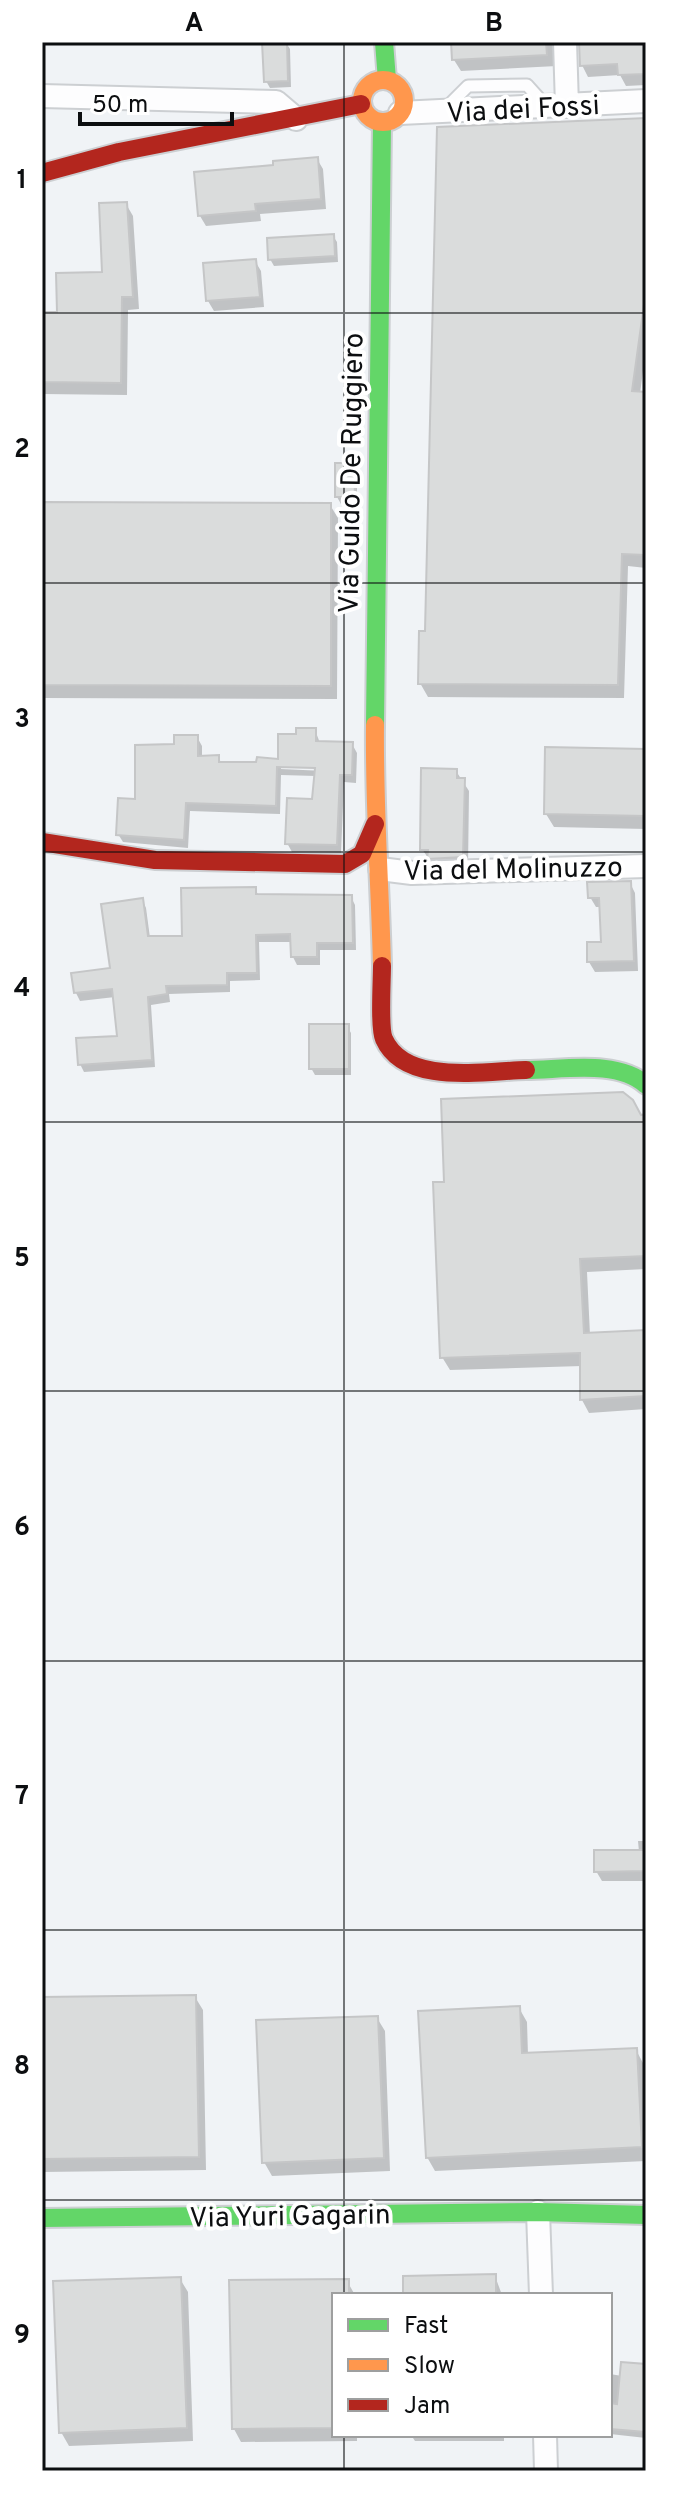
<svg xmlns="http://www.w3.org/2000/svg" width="688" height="2513" font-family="Overpass,sans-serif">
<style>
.shadow{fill:#0003;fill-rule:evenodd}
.building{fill:#dadcdc;stroke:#c5c6c7;stroke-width:2}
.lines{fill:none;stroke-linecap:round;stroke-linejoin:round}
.lane-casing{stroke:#cccfd2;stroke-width:15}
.street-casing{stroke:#cccfd2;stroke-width:26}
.fast-casing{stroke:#cccfd2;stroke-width:22}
.slow-casing{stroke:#cccfd2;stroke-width:22}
.jam-casing{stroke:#cccfd2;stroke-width:22}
.lane{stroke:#fdfdfe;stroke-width:11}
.street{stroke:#fdfdfe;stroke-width:22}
.fast{stroke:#63d668;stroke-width:18}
.slow{stroke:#ff974d;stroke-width:18}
.jam{stroke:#b3261e;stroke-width:18}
.grid{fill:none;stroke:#0c0e10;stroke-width:2;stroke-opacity:0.55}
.labels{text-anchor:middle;stroke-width:8;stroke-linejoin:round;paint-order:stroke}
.street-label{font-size:28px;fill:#0c0e10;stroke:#fff}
.neatline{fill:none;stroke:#0c0e10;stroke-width:3}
.grid-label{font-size:26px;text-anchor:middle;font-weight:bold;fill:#0c0e10}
</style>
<rect width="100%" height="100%" fill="#f0f3f6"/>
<path class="shadow" d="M453,42h113l-9,24 -96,5 -7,-11z
M578,42h68v43l-20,1 -6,-11 -32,2 -6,-12z
M286,43l4,6 1,38 -21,1 -4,-7z
M646,120v227l-6,47h6v174l-18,-2 -4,132 -196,-1 -8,-14z
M317,159l6,10 3,40 -66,5 1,7 -55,5 -6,-10z
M126,204l7,12 6,93 -11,1 -1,85 -85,-1v-80h17l45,-40z
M333,236l4,6 1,20 -64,4 -4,-7z
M255,261l6,10 3,36 -50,4 -6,-10z
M353,465l4,6v32l-16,1 -4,-7z
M42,504l288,1 8,13 -1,181 -295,-1z
M315,730l5,13 32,1 5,9 -1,30 -12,-1 -3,71 -49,-1 -5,-9 27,-41 2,-26 -35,-1 -1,39 -90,-3 -2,37 -65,-6 -5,-8 19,-33 39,-55 21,-9 5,9v12l16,-1 4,7 58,-3 18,-25zM281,765l44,2v4l-44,-2z
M646,751v78l-92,-2 -8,-13z
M456,771l13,20 -1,76 -33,1 -13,-19z
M630,883l5,10 3,78 -43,1 -6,-10 14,-18 -1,-37h-6l-6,-10z
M255,889l4,7 92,1 4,8 1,45h-36v15h-23l-4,-8v-15h-34l1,38 -30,1v11l-61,2 1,8 -19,3 4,62 -71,5 -4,-8 39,-26 -4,-41 -35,4 -4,-8 36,-23 30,-70 4,8 4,30h34z
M347,1026l4,7v42h-36l-4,-7z
M646,1116v153l-59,3 3,63 56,-3v77l-57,4 -7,-13v-34l-132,4 -8,-13 4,-173z
M638,1841h8v40h-44l-6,-10 43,-19z
M195,1997l8,13 3,160 -164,2v-173z
M519,2008l8,14 1,33 108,-5 7,13 3,98 -211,10 -8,-14z
M377,2018l8,13 5,140 -118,5 -8,-14z
M495,2276l7,19h-97z
M180,2279l8,13 5,149 -124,5 -8,-14z
M347,2281l8,14h-21v140h23v6l-116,1 -7,-13 -3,-147z
M646,2366v72l-36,-4v-60l12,2z
M411,2435h93v6h-89z"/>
<path class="building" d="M262,42h25l1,39 -24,1z
M451,42h95l1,13 -95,5z
M579,42h67v32l-28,1 -1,-11 -37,2z
M646,118v172l-14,101 14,1v163l-24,-1 -4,131 -200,-1 1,-53h6l12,-504z
M318,157l3,42 -66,5 1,7 -58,5 -4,-44 79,-7v-4z
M127,202l6,95h-11l-1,86 -79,-1v-70h15l-1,-39 46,-1 -3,-69z
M334,234l1,22 -67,4 -1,-22z
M256,259l4,38 -54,4 -3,-38z
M335,463h19l1,34h-20z
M42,502l289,1v183l-289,-1z
M296,728h20v13l37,1 -1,33h-12l-3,70 -52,-1 2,-46 25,1 3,-31 -38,-1 -1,39 -90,-3 -2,37 -68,-5 2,-37 17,1v-54l39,-1v-9h24v21l21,-1v7h37l1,-5 21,2v-25h18z
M545,747l101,2v67l-102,-2z
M421,768l36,1v9h8l-2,79 -36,2 1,-9h-8z
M631,881l3,80 -47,1v-20h14l-2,-44h-11l-1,-16z
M256,887v7l96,1 1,48h-36v14h-26l-1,-23 -34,1 1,38h-30v12l-61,1 1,8 -19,3 4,63 -74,5 -2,-27 41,-2 -5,-47 -38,4 -3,-20 39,-5 -9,-64 42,-6 5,38h34l-1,-48z
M309,1024h40v45h-40z
M623,1092l10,8 8,15 5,-1v142l-66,3 4,74 62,-3v66l-66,4v-47l-140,5 -7,-176h11l-3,-83z
M594,1850h52v21l-52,1z
M196,1995l3,162 -157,2v-162z
M520,2006l2,47 115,-5 5,99 -216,11 -8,-147z
M378,2016l6,142 -122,5 -6,-143z
M496,2274v21h-93v-19z
M181,2277l6,151 -128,5 -6,-152z
M349,2279v16h-15v133l-102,1 -3,-149z
M621,2362l25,2v68l-36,-3v-26l7,1z"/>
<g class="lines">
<defs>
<path id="lane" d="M445,109l23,-23 59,-1 18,20"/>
<path id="street" d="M565,42l2,64
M42,96l234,6 20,17
M400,113l246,-12
M380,869l32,4 234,-7
M538,2212l3,83
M545,2435l1,36"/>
<path id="fast" d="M384,42l3,38
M375,725l7,-602
M526,1070c36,0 92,-11 120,15
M42,2218l496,-6 108,3"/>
<path id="slow" d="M362 101a21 21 0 1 1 42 0a21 21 0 1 1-42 0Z
M375,725c-1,81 5,160 7,241"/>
<path id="jam" d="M42,173l77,-21 242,-48
M42,842l113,18 190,4 17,-10 13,-30
M382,966c0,14 -3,62 2,73 21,47 100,32 142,31"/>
</defs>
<use href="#lane" class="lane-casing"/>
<use href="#street" class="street-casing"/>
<use href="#fast" class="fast-casing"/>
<use href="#slow" class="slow-casing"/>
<use href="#jam" class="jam-casing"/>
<use href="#lane" class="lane"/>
<use href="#street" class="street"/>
<use href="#fast" class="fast"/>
<use href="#slow" class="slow"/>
<use href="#jam" class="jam"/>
</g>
<path class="grid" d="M344,42v2253M42,313h604M42,583h604M42,852h604M42,1122h604M42,1391h604M42,1661h604M42,1930h604M42,2200h604M344,2435v36"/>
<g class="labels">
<g class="street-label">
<text transform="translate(523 108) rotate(-3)" y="10">Via dei Fossi</text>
<text transform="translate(350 473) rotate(-89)" y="10">Via Guido De Ruggiero</text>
<text transform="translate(513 868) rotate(-1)" y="10">Via del Molinuzzo</text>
<text transform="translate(290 2215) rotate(-1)" y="10">Via Yuri Gagarin</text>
</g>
</g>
<rect width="688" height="2513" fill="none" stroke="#ffffff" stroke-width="88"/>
<rect x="332" y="2293" width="280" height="144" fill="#ffffff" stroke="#9e9f9f" stroke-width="2"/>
<rect x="348" y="2319" width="40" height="12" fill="#63d668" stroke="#9e9f9f" stroke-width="2"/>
<text x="404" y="2333" font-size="24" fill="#0c0e10">Fast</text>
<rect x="348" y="2359" width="40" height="12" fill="#ff974d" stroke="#9e9f9f" stroke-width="2"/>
<text x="404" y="2373" font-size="24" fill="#0c0e10">Slow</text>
<rect x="348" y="2399" width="40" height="12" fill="#b3261e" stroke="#9e9f9f" stroke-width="2"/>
<text x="404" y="2413" font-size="24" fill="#0c0e10">Jam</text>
<path d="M80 112v12h152v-12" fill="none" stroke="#0c0e10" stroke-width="4"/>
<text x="92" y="112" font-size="24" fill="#0c0e10" stroke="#ffffff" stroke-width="6" paint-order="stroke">50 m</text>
<rect x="44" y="44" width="600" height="2425" class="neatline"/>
<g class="grid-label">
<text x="194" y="31">A</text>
<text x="494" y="31">B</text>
<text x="22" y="188">1</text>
<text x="22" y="457">2</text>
<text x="22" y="727">3</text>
<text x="22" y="996">4</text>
<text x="22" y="1266">5</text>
<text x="22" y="1535">6</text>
<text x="22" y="1804">7</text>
<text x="22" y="2074">8</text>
<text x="22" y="2343">9</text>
</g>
</svg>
